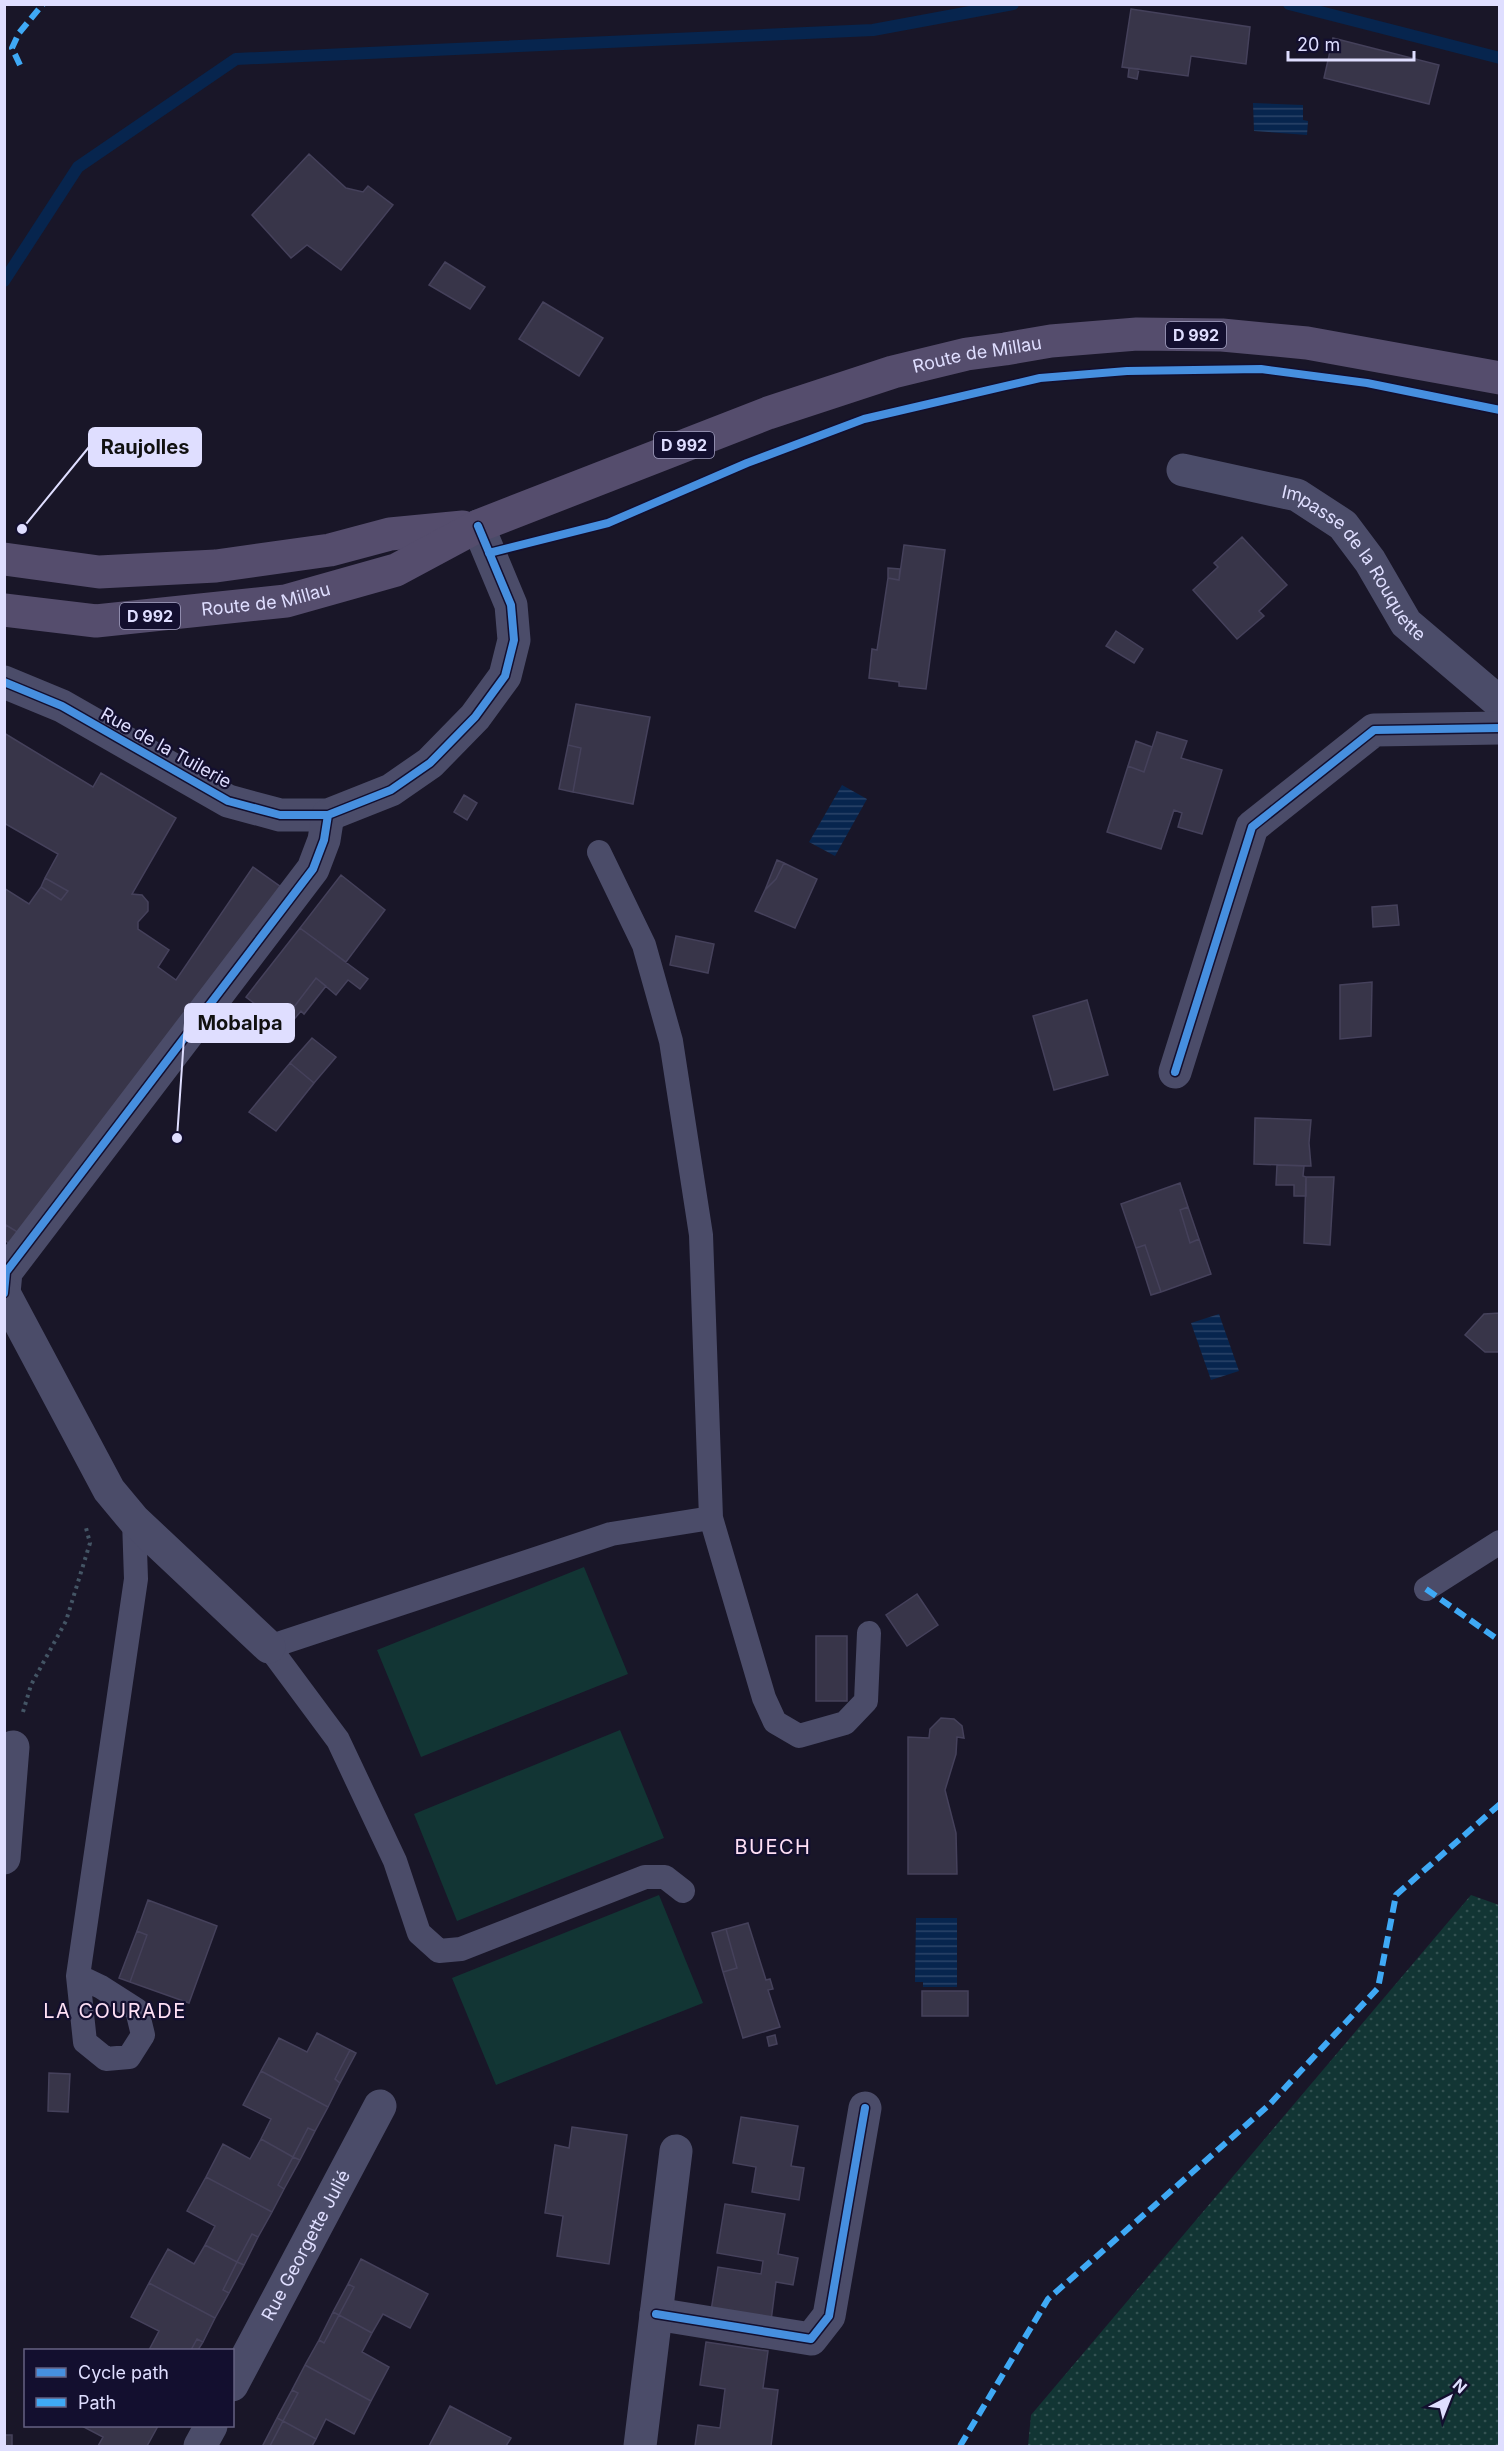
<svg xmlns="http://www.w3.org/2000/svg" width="1504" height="2451" font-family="Inter,sans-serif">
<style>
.grass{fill:url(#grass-dots)}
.park{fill:#123534}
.water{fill:url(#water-rules)}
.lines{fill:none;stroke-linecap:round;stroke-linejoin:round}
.stream{stroke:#07254e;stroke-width:12}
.building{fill:#383549;stroke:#45415b;stroke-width:1.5}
.path{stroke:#445565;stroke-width:4;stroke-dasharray:3 4.5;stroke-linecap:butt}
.lane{stroke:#4b4c69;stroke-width:24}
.street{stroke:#4b4c69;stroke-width:33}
.primary{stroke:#554d6d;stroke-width:33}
.quiet{stroke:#3fa9f5;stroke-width:6;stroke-dasharray:12 6;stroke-linecap:butt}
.cycleway-casing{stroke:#130f2f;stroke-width:11}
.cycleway{stroke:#468fdf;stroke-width:8}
.labels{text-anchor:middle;stroke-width:4.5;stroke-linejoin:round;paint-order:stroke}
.shield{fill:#130f2f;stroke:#a2a0c1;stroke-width:1.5}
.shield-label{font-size:16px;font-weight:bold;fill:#dfdeff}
.street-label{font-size:18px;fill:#dfdeff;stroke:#130f2f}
.neighbourhood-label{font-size:20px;letter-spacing:1.5px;fill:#ffe0f5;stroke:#130f2f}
.leader{fill:none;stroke:#dfdeff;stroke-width:2}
.callout-dot{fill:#dfdeff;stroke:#130f2f;stroke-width:2}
.callout{fill:#dfdeff;stroke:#dfdeff;stroke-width:2}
.callout-label{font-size:20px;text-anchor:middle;font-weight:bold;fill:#111}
</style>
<defs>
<pattern id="grass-dots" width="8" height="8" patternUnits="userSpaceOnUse" patternTransform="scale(1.5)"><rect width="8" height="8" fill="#123534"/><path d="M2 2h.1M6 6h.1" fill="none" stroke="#345252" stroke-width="1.8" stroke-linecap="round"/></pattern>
<pattern id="water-rules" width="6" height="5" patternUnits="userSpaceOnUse" patternTransform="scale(1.5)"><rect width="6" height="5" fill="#07254e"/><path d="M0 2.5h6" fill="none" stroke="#2b4469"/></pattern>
</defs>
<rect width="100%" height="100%" fill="#191628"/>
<path class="grass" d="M1471,1895l28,10v541h-471l3,-31z"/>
<path class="park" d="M584,1567l44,107 -207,83 -44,-107z
M620,1730l44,108 -207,83 -43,-107z
M659,1895l44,108 -207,82 -44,-107z"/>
<path class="water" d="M1253,103l50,2v15l5,1 -1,14 -53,-4z
M842,785l25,14 -32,57 -26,-14z
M1219,1314l20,57 -28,9 -20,-57z
M916,1918h41v69h-34v-5h-8z"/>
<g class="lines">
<path class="stream" d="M1289,4l211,54
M4,281l74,-114 158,-108 637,-29 140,-26"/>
</g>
<path class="building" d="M1131,9l119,18 -4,37 -55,-8 -3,20 -66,-9z
M1333,38l106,27 -10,39 -105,-26z
M1129,68l10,1 -2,10 -9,-2z
M309,154l37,34 17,4 5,-6 25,19 -52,65 -34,-25 -16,13 -39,-43z
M445,262l40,25 -15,22 -41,-24z
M543,302l60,36 -24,38 -60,-37z
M1242,537l45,48 -28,26 5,5 -27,23 -44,-49 25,-23 -4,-4z
M904,545l41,5 -19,139 -27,-3v-4l-30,-4 3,-29 5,1 11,-72 11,2z
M888,568l12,1 -1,11 -11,-2z
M1116,631l27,18 -9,14 -28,-17z
M576,704l74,13 -17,87 -60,-12 8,-44 -13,-3z
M1157,732l30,9 -6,17 41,12 -20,64 -24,-7 4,-14 -8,-3 -13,39 -54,-17 21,-66 16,6z
M4,733l89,54 8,-14 75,45 -44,76 10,1 6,7v9l-10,11v7l31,21 -11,17 18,13 77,-113 35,25 -269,341 -13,-8 -2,3v-340l25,16 12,-17 20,13 7,-9 -23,-13 13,-24 -54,-31z
M1136,741l16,6 -8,25 -16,-6z
M568,745l13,3 -8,44 -14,-3z
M464,795l13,8 -10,17 -13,-8z
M777,860l7,3 -8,16 -11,11z
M784,863l33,16 -22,49 -40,-17 10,-21 11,-11z
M341,875l44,35 -39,52 -46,-34z
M45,878l23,13 -7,9 -20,-13z
M1397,905l2,20 -26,2 -1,-20z
M300,928l68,51 -8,10 -12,-9 -12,15 -20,-17 -35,46 -35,-27z
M676,936l38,8 -6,29 -38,-8z
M316,978l10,8 -22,28 -3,-3 -10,12 -7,-3z
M1372,982l-1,54 -31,3v-54z
M1087,1000l21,75 -54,15 -21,-74z
M312,1038l24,19 -22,26 -24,-20z
M290,1063l24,20 -38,48 -27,-19z
M1255,1118l56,2 -2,23 2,23 -57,-2z
M1277,1165l27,1 -1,10 3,1v19h-12v-11h-18z
M1306,1177h28l-4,68 -26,-2z
M1180,1183l8,24 -8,3 10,33 9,-4 12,35 -50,18 -16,-47 -9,3 -15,-44z
M1188,1207l11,32 -9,4 -10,-33z
M6,1225l13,8 -9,11 -6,-4z
M1145,1245l16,47 -10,3 -15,-47z
M1500,1313v39h-15l-20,-17 19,-21z
M917,1594l21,31 -31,21 -21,-31z
M816,1636h31v65h-31z
M941,1718l13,1 8,7 2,12 -7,-1 -1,17 -11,36 11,43 1,41h-49v-137l21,1 1,-9z
M148,1900l69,26 -28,77 -59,-21 17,-47 -10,-4z
M748,1923l18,57 4,-1 3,10 -5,1 12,37 -37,11 -20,-66 14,-4 -11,-39z
M726,1929l11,39 -14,4 -11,-39z
M137,1931l10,4 -17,47 -11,-4z
M922,1991h46v25h-46z
M317,2033l33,17 -15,29 5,4 -12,24 -67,-36 18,-33 28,14z
M775,2035l2,9 -8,2 -2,-9z
M350,2050l6,3 -16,30 -5,-4z
M261,2071l67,36 -13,24 -7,-3 -15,29 -32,-18 10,-20 -28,-14z
M49,2073l21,1 -2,38 -20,-1z
M741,2117l57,9 -7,40 13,2 -5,32 -47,-8 4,-25 -23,-4z
M572,2127l55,8 -18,129 -52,-8 6,-40 -18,-3 10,-68 14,3z
M308,2128l7,3 -15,29 -7,-3z
M261,2139l32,18 -15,28 6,4 -12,23 -66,-35 17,-33 27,15z
M293,2157l7,3 -16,29 -6,-4z
M206,2177l66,35 -14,25 -6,-3 -15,28 -32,-17 10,-19 -28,-15z
M725,2204l60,10 -7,40 20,4 -5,27 -17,-3 -5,39 -60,-10 7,-44 43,7 2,-13 -46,-8z
M252,2234l6,3 -14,28 -7,-3z
M205,2245l32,17 -14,28 6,3 -14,25 -66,-35 19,-34 26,15z
M361,2259l67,35 -18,34 -27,-14 -11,19 -33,-18 15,-28 -6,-3z
M237,2262l7,3 -15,28 -6,-3z
M149,2283l66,35 -12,24 -6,-3 -6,11h-42l10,-19 -28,-14z
M348,2284l6,3 -15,28 -6,-3z
M333,2312l6,3 -15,28 -5,-3z
M339,2315l33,18 -10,19 27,15 -18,34 -66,-36 14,-25 5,3z
M197,2339l6,3 -5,8h-7z
M706,2342l62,9 -5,37 15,2 -7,56h-76l3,-21 22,3 5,-39 -25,-4z
M305,2365l66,36 -17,33 -28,-15 -10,20 -33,-18 15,-28 -6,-3z
M292,2390l6,3 -15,28 -6,-3z
M450,2406l61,32 -5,8h-77z
M277,2418l6,3 -13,25h-5l-2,-1z
M283,2421l33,18 -4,7h-42z
M82,2426h76l-11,20h-49l5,-9z
M4,2435h8v11h-8z"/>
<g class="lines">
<path class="path" d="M23,1712l8,-27 35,-64 24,-78 -5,-19"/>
<path class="lane" d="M599,852l45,93 27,96 30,194 10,283 53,180 11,24 24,14 46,-13 21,-22 3,-68
M1426,1589l74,-47
M683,1891l-18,-14h-20l-184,72 -22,2 -20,-18 -24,-72 -57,-121 -69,-93 342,-113 100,-16
M78,1976l23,11 36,23 6,25 -14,22 -23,2 -21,-17 -7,-66 58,-397 -2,-59"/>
<g class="street">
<path id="s1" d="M1183,470l114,25 46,30 27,36 36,62 94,80"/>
<path d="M4,682l58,24 166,95 52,14h48l63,-25 39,-27 45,-46 30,-41 9,-36 -3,-35 -33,-79"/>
<path d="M1175,1072l77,-245 122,-97 126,-2"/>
<path d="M4,1293l2,-21 307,-403 11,-29 4,-25"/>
<path d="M4,1293l105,197 25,30 135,127"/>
<path d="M4,1858l9,-111"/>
<path d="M656,2314l155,25 18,-23 36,-208"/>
<path id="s2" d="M232,2385l148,-279"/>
<path d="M200,2446l11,-20"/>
<path d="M640,2446l36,-295"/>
</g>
<g class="primary">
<path d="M4,559l95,13 117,-6 114,-16 60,-16 73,-7"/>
<path id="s3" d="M4,610l92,11 190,-20 110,-31 82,-44 290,-113 125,-41 74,-18 38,-5 46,-8 86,-7 85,1 85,8 193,35"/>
</g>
<path class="quiet" d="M20,65l-8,-17 7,-15 24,-29
M1426,1589l74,52
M960,2446l88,-147 221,-194 109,-117 18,-93 104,-91"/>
<defs>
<path id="cycleway" d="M489,553l119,-30 139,-60 117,-44 176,-41 87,-7 134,-2 106,14 133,27
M4,682l58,24 166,95 52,14h48l63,-25 39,-27 45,-46 30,-41 9,-36 -3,-35 -33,-79
M1175,1072l77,-245 122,-97 126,-2
M4,1293l2,-21 307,-403 11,-29 4,-25
M656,2314l155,25 18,-23 36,-208"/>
</defs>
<use href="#cycleway" class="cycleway-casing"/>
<use href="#cycleway" class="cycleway"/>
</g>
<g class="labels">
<g class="shield">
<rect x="1166" y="322" width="60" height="26" rx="4.5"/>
<rect x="654" y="432" width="60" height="26" rx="4.5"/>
<rect x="120" y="603" width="60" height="26" rx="4.5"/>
</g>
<g class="shield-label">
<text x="1196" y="341">D 992</text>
<text x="684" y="451">D 992</text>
<text x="150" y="622">D 992</text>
</g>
<g class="street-label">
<text dy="6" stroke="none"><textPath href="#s3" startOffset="1020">Route de Millau</textPath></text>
<text dy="6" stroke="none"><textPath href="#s1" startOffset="206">Impasse de la Rouquette</textPath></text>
<text dy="6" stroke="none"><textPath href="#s3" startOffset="264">Route de Millau</textPath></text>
<text transform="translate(166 748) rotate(29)" y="6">Rue de la Tuilerie</text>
<text dy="6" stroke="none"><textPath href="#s2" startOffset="158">Rue Georgette Julié</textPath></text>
</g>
<g class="neighbourhood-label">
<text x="773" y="1854">BUECH</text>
<text x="115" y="2018">LA COURADE</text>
</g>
</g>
<path class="leader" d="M22 529L89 447M177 1138L185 1023"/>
<g class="callout-dot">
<circle cx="22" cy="529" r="6"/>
<circle cx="177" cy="1138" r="6"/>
</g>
<g class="callout">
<rect x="89" y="428" width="112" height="38" rx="6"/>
<rect x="185" y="1004" width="109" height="38" rx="6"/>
</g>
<g class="callout-label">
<text x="145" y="454">Raujolles</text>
<text x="240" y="1030">Mobalpa</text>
</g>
<rect width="1504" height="2451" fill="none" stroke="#dfdeff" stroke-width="12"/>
<rect x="24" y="2349" width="210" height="78" fill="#130f2f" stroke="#656282" stroke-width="1.5"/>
<rect x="36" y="2368" width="30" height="9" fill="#468fdf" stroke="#656282" stroke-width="1.5"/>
<text x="78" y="2379" font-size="18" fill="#dfdeff">Cycle path</text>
<rect x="36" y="2398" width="30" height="9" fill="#3fa9f5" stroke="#656282" stroke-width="1.5"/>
<text x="78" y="2409" font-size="18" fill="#dfdeff">Path</text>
<g transform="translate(1450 2397) rotate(42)" stroke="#130f2f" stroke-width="4.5" paint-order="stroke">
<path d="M0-4.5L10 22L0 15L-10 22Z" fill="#dfdeff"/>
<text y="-9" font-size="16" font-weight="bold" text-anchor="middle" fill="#dfdeff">N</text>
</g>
<path d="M1288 51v9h126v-9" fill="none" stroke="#dfdeff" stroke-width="3"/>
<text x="1297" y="51" font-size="18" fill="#dfdeff" stroke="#130f2f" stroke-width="4.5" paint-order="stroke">20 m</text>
</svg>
